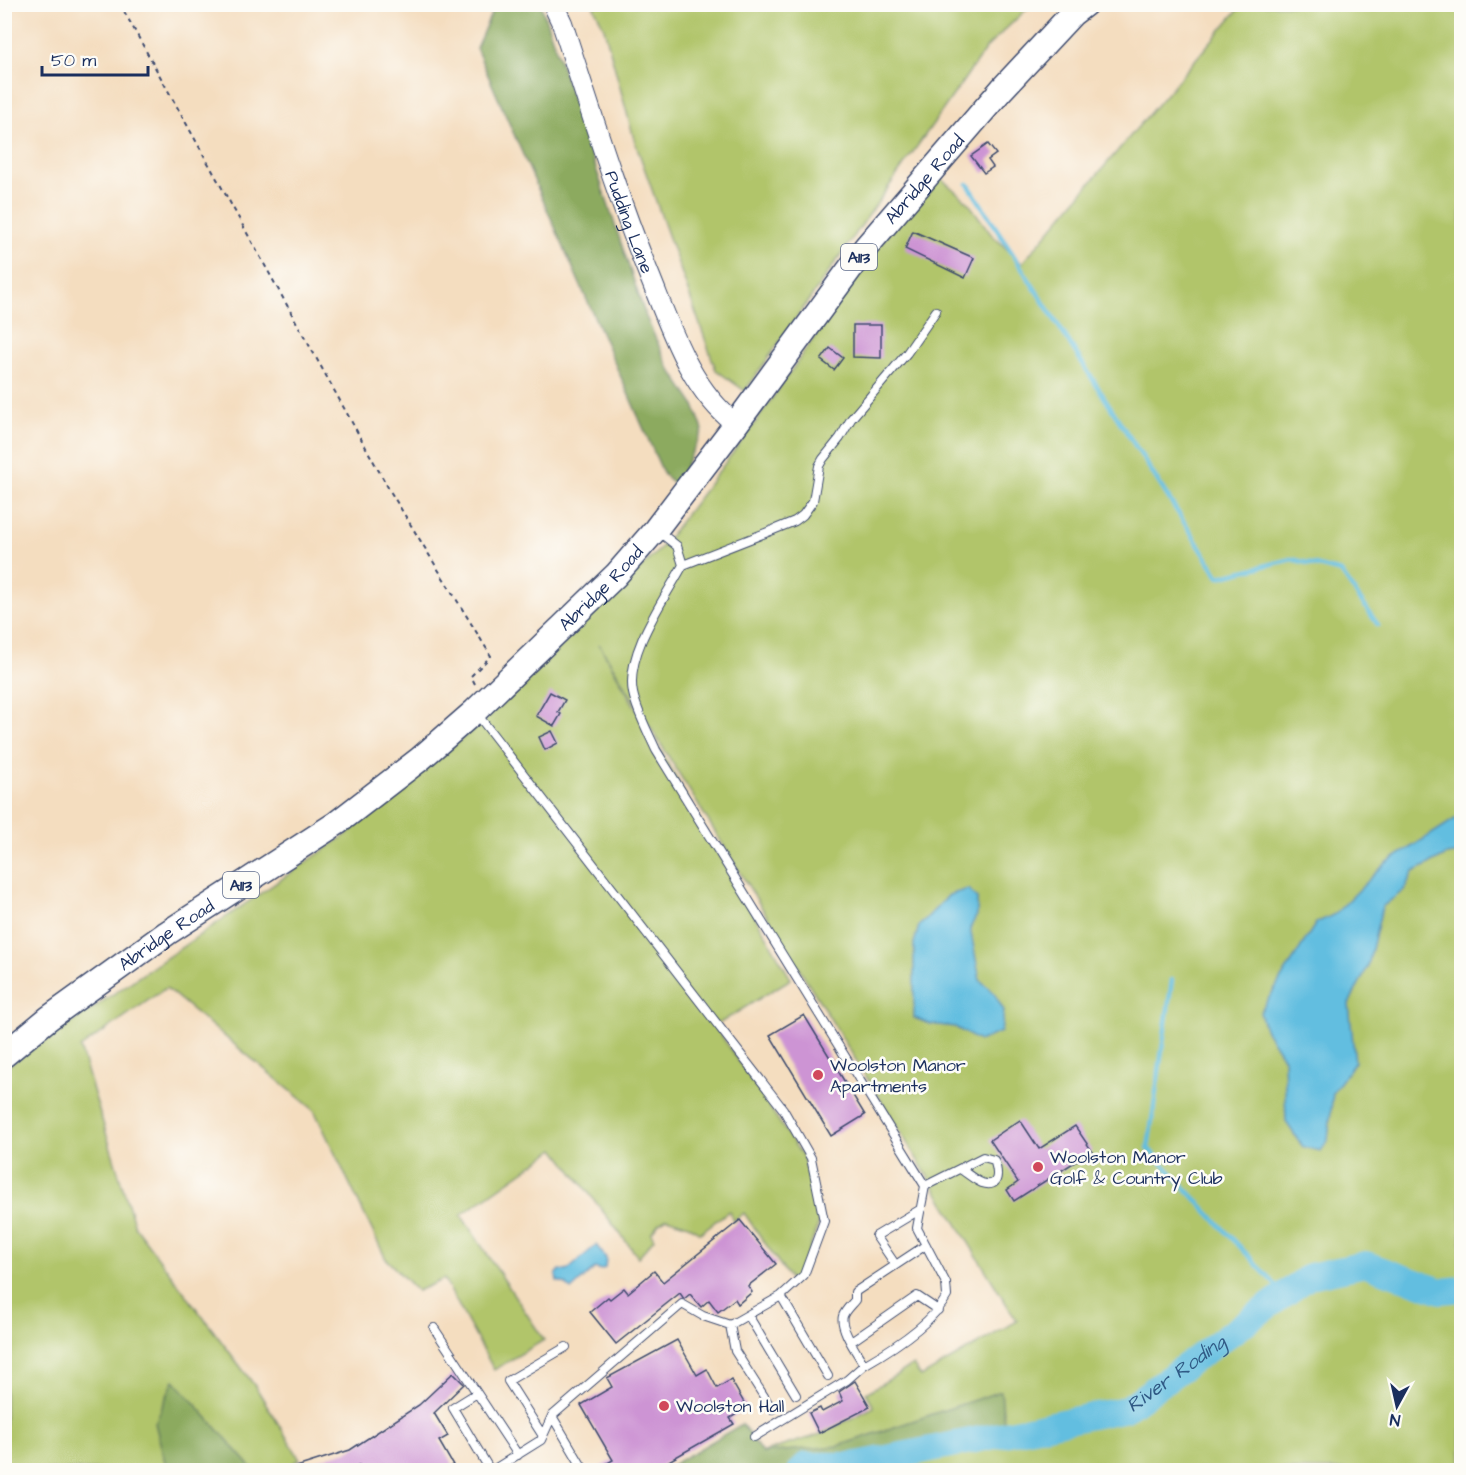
<svg xmlns="http://www.w3.org/2000/svg" width="1466" height="1475" font-family="'Architects Daughter',sans-serif">
<style>
.green{fill:#b1c56a;stroke:#667a64;stroke-width:1.5}
.forest{fill:#8caa5e;stroke:#546c5e;stroke-width:1.5}
.water{fill:#62bee0;stroke:#3e769f;stroke-width:1.5}
.lines{fill:none;stroke-linecap:round;stroke-linejoin:round}
.stream{stroke:#62bee0;stroke-width:4.5}
.river{stroke:#62bee0;stroke-width:26}
.building{fill:#cd94d4}
.service-casing{stroke:#3c496d;stroke-width:10}
.tertiary-casing{stroke:#3c496d;stroke-width:22}
.primary-casing{stroke:#3c496d;stroke-width:27}
.path{stroke:#3c496d;stroke-width:2;stroke-dasharray:4.5 4.5;stroke-linecap:butt}
.service{stroke:#fff;stroke-width:8}
.tertiary{stroke:#fff;stroke-width:20}
.primary{stroke:#fff;stroke-width:24}
.poi-dot{fill:#d1495b;stroke:#fdfcf7;stroke-width:2}
.labels{text-anchor:middle;stroke-width:5;stroke-linejoin:round;paint-order:stroke}
.shield{fill:#fdfcf7;stroke:#5f6c8c;stroke-width:1.5}
.shield-label{font-size:16px;font-weight:bold;fill:#1b2f5e}
.street-label{font-size:18px;fill:#1b2f5e;stroke:#fdfcf7}
.poi-label{font-size:18px;fill:#1b2f5e;stroke:#fdfcf7;text-anchor:start}
.water-label{font-size:20px;font-style:italic;fill:#305a85;stroke:#fdfcf7}
</style>
<rect width="100%" height="100%" fill="#fdfcf7"/>
<filter id="ink" filterUnits="userSpaceOnUse"><feTurbulence type="fractalNoise" baseFrequency=".0167" numOctaves="2"/><feDisplacementMap in="SourceGraphic" scale="12" xChannelSelector="R" yChannelSelector="G"/><feConvolveMatrix kernelMatrix="1 2 1 2 8 2 1 2 1" color-interpolation-filters="sRGB"/></filter>
<filter id="wash" filterUnits="userSpaceOnUse"><feTurbulence type="fractalNoise" baseFrequency=".008" numOctaves="4" result="noise"/><feDisplacementMap in="SourceGraphic" scale="24" xChannelSelector="R" yChannelSelector="G"/><feGaussianBlur stdDeviation="1.35" result="paint"/><feColorMatrix in="noise" values="0 0 0 0 0 0 0 0 0 0 0 0 0 0 0 0 0 1.4 0 .05"/><feComposite in="paint" operator="in"/></filter>
<g filter="url(#wash)">
<rect width="100%" height="100%" fill="#f4ddbf"/>
<path class="green" d="M593,5h438l-44,42 -242,344 -29,-21 -82,-231 -30,-111z
M1242,5h219v1465h-729l29,-17 60,-19 53,-27 -8,-14 47,-28 8,12 96,-56 -418,-677 192,335 -76,47 88,131 16,66 -18,48 -9,11 -48,-69 -10,8 -5,-10 -29,22 -12,-8 -21,-7 -8,5 -8,10 3,6 -16,18 -83,-108 -94,66 83,125 -50,30 -50,-91 -27,12 -31,-32 -72,-149 -148,-122 -86,60 55,179 120,159 45,73 -18,11h-277v-402l341,-233 142,-118 172,-168 93,-123 118,-171 65,-81 32,28 23,32 31,29z"/>
<path class="forest" d="M495,5h46l105,312 22,49 26,39 9,25 -27,55 -12,-10 -188,-427z
M174,1380l80,90h-87l-12,-47z
M1001,1391l3,32 -156,38 -55,4 -5,5h-125l79,-46 20,29 76,-7z"/>
<path class="water" d="M1461,815v38l-14,2 -34,17 -9,18 -22,17 -14,59 -19,38 6,58 -22,30 -5,48 -7,11 -18,-4 -17,-25 -2,-63 -19,-30 -5,-17 56,-89 19,-9 51,-51z
M968,889l9,9v17l-7,13 10,52 14,13 10,18 -3,21 -22,9 -24,-14 -25,-3 -16,-6v-75l5,-17 30,-31z
M596,1245l10,13 -1,10 -4,2 -6,-2 -24,22 -5,-6 -9,-3 -1,-6 4,-5 7,1z"/>
<g class="lines">
<path class="stream" d="M968,184l251,393 73,-18 49,13 37,53
M1172,980l-24,168 136,146"/>
<path class="river" id="s1" d="M801,1470l5,-5h47l273,-56 184,-133 56,-12 75,27 21,-2"/>
</g>
<g id="blocks">
<path class="building" d="M988,144l8,10 -8,6 5,7 -9,6 -13,-17z
M913,231l61,27 -9,20 -60,-29z
M853,325h28v33l-28,-1z
M830,348l13,10 -9,12 -13,-10z
M550,692l15,8 -7,12 3,2 -7,12 -18,-10z
M552,731l6,12 -13,7 -6,-13z
M804,1015l61,100 -34,21 -61,-101z
M1020,1120l19,29 36,-23 17,25 -78,50 -7,-11 11,-8 -28,-42z
M740,1220l36,44 -28,22 4,6 -14,12 -3,-5 -17,13 -9,-12 -8,7 -11,-13 -6,5 -4,-6 -64,51 -26,-32 18,-15 2,2 14,-11 4,5 26,-22 9,11z
M677,1340l20,35 10,-6 10,19 14,-8 16,28 -17,10 4,6 -81,46h-58l18,-10 -32,-55 31,-18 -5,-9z
M453,1373l11,11 -30,29 14,23 -9,5 14,24 -9,5h-80l-5,-5 -18,5h-48v-2l57,-18 69,-45z
M855,1381l15,26 -51,26 -10,-20 11,-5 2,4 21,-11 -4,-9z"/>
</g>
</g>
<g filter="url(#ink)">
<use href="#blocks" fill-opacity="0" stroke="#3c496d" stroke-width="1.5"/>
<g class="lines">
<defs>
<path id="service" d="M658,531l19,15 6,19
M477,714l306,395 28,49 13,63 -20,54 -23,21 -51,29 -27,-9 -21,-12 -130,112 -11,24 -48,30
M925,1186l58,-29 11,3c4,11 7,29 -12,23 -8,-3 -15,-10 -22,-14
M926,1245l-71,47v8c-4,5 -10,10 -12,16 -4,12 15,38 21,49 28,-16 68,-41 83,-69l-1,-13 -29,-55 8,-42 -269,-436c-8,-18 -19,-38 -23,-57 -8,-40 31,-93 50,-128l90,-35 22,-9 8,-6 10,-14 6,-35 4,-7 17,-21 11,-19 56,-66 29,-42
M895,1264l-19,-28 45,-27
M781,1296l47,80
M748,1315l48,80
M730,1325l5,26 37,58
M434,1328l84,127
M851,1342l66,-46 21,14
M477,1393l-24,15 37,62
M552,1416l32,54
M543,1436l-35,-55 58,-34
M754,1437l93,-57 17,-15"/>
<g id="tertiary">
<path id="s2" d="M553,4l9,19c28,85 54,171 88,254 21,52 40,112 86,147"/>
</g>
<g id="primary">
<path id="s3" d="M4,1055l45,-37 118,-85 170,-110 83,-64 55,-48 141,-136 40,-46 80,-105 130,-177 136,-158 70,-75 13,-10"/>
</g>
</defs>
<use href="#service" class="service-casing"/>
<use href="#tertiary" class="tertiary-casing"/>
<use href="#primary" class="primary-casing"/>
<path class="path" d="M120,4l270,487 101,165 -20,20 5,10"/>
<use href="#service" class="service"/>
<use href="#tertiary" class="tertiary"/>
<use href="#primary" class="primary"/>
</g>
</g>
<g class="poi-dot">
<circle cx="818" cy="1075" r="6"/>
<circle cx="1038" cy="1167" r="6"/>
<circle cx="664" cy="1406" r="6"/>
</g>
<g class="labels">
<g class="shield">
<rect x="841" y="244" width="36" height="26" rx="4.5"/>
<rect x="223" y="872" width="36" height="26" rx="4.5"/>
</g>
<g class="shield-label">
<text x="859" y="263">A113</text>
<text x="241" y="891">A113</text>
</g>
<g class="street-label">
<text dy="6" stroke="none"><textPath href="#s3" startOffset="1282">Abridge Road</textPath></text>
<text dy="6" stroke="none"><textPath href="#s2" startOffset="231">Pudding Lane</textPath></text>
<text dy="6" stroke="none"><textPath href="#s3" startOffset="760">Abridge Road</textPath></text>
<text dy="6" stroke="none"><textPath href="#s3" startOffset="202">Abridge Road</textPath></text>
</g>
<g class="poi-label">
<text x="830" y="1071">Woolston Manor<tspan x="830" dy="21">Apartments</tspan></text>
<text x="1050" y="1163">Woolston Manor<tspan x="1050" dy="21">Golf &amp; Country Club</tspan></text>
<text x="676" y="1412">Woolston Hall</text>
</g>
<g class="water-label">
<text dy="7" stroke="none"><textPath href="#s1" startOffset="394">River Roding</textPath></text>
</g>
</g>
<rect width="1466" height="1475" fill="none" stroke="#fdfcf7" stroke-width="24"/>
<g transform="translate(1397 1406) rotate(188)" stroke="#fdfcf7" stroke-width="4.5" paint-order="stroke">
<path d="M0-4.5L10 22L0 15L-10 22Z" fill="#1b2f5e"/>
<text y="-9" font-size="16" font-weight="bold" text-anchor="middle" fill="#1b2f5e">N</text>
</g>
<path d="M42 66v9h106v-9" fill="none" stroke="#1b2f5e" stroke-width="3"/>
<text x="51" y="66" font-size="18" fill="#1b2f5e" stroke="#fdfcf7" stroke-width="4.5" paint-order="stroke">50 m</text>
</svg>
